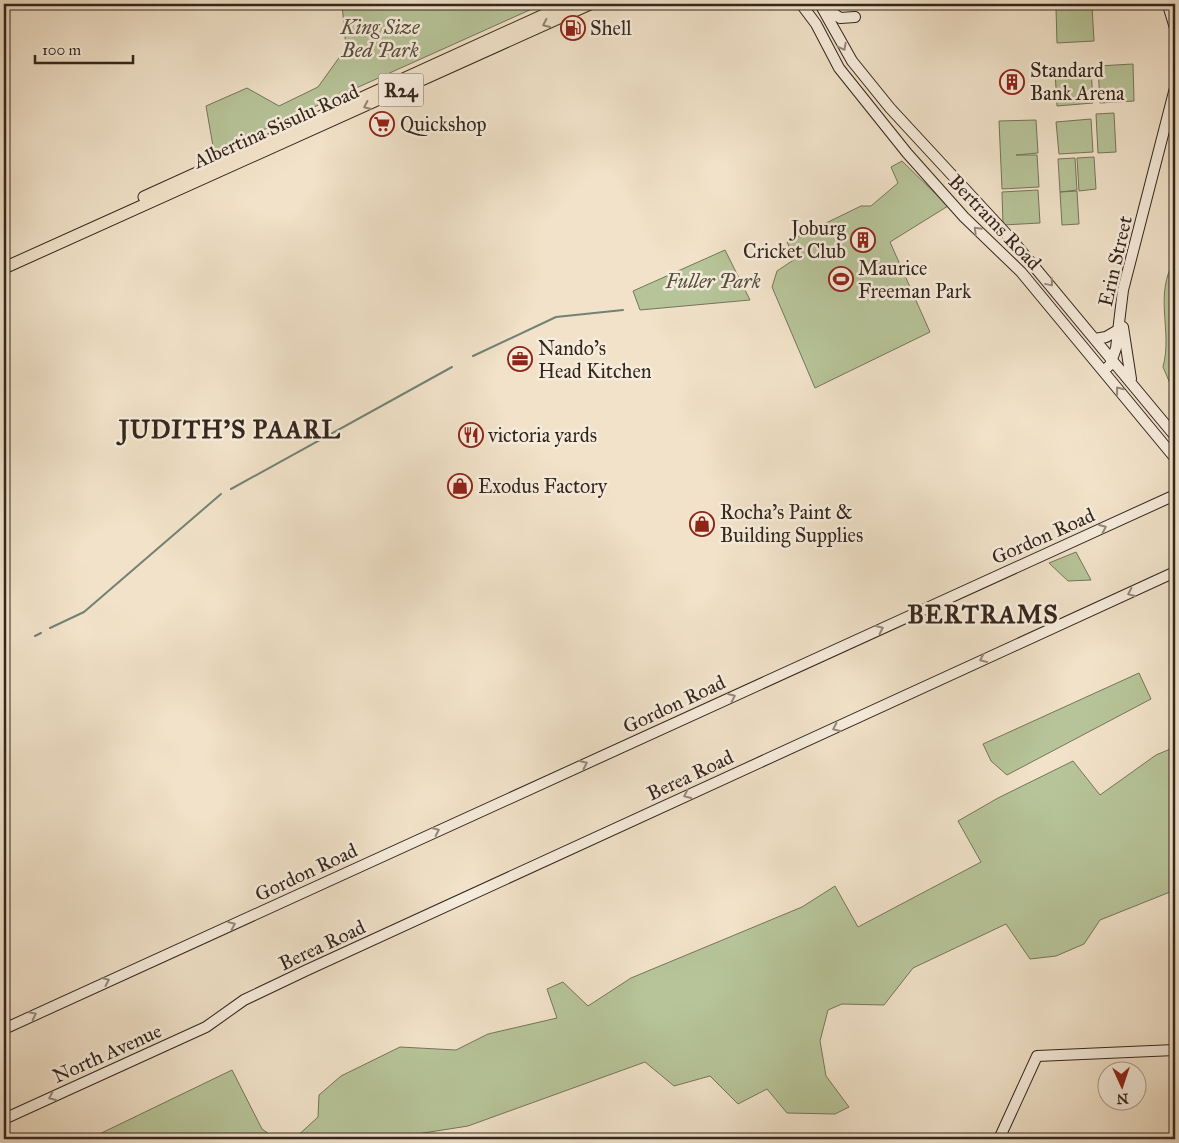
<svg xmlns="http://www.w3.org/2000/svg" width="1179" height="1143" font-family="'IM FELL Great Primer',serif">
<style>
.green{fill:#b7c499;stroke:#76755b}
.lines{fill:none;stroke-linecap:round;stroke-linejoin:round}
.stream{stroke:#728275;stroke-width:2}
.secondary-casing{stroke:#34261d;stroke-width:12}
.primary-casing{stroke:#34261d;stroke-width:13}
.secondary{stroke:#f6ecdc;stroke-width:10}
.primary{stroke:#f1e2c9;stroke-width:11}
.oneway{stroke:#928473}
.oneway2{stroke:#95897c}
.labels{text-anchor:middle;stroke-width:5;stroke-linejoin:round;paint-order:stroke}
.shield{fill:#f6ecdc;stroke:#6e6156;stroke-width:1}
.shield-label{font-size:19px;font-weight:bold;fill:#34261d}
.park-label{font-size:20px;font-style:italic;fill:#554e3c;stroke:#f6ecdc}
.poi-label{font-size:20px;fill:#34261d;stroke:#f6ecdc;text-anchor:start}
.street-label{font-size:20px;fill:#34261d;stroke:#f6ecdc}
.district-label{font-size:25px;font-weight:bold;letter-spacing:1px;fill:#34261d;stroke:#f6ecdc}
</style>
<rect width="100%" height="100%" fill="#f1e2c9"/>
<filter id="stains"><feTurbulence type="fractalNoise" baseFrequency=".004" numOctaves="4"/><feColorMatrix values="0 0 0 0 .2 0 0 0 0 .09 0 0 0 0 .02 0 0 0 .5 -.17"/></filter>
<radialGradient id="worn" r=".72"><stop offset=".6" stop-color="#630" stop-opacity="0"/><stop offset="1" stop-color="#630" stop-opacity=".3"/></radialGradient>
<path class="green" d="M342,4h201l-329,148 -8,-46 41,-18 32,18 39,-19 28,-39z
M1092,6l2,35 -37,2 -1,-35z
M1133,64l1,37 -34,2 -2,-37z
M1091,68l2,35 -36,3 -2,-35z
M1114,113l2,39 -18,1 -2,-39z
M1091,119l2,33 -34,2 -3,-32z
M1036,120l2,33 -22,2h21l2,32 -37,2 -3,-68z
M1094,157l2,32 -17,2 -2,-33z
M1075,158l2,32 -17,2 -2,-33z
M902,161l46,45 -58,36 40,90 -115,56 -43,-101 5,-16 18,-12 -8,-17 74,-36h10l27,-23 -7,-16z
M1038,190l2,33 -37,2 -1,-33z
M1077,191l2,33 -17,1 -2,-33z
M725,250l25,50 -110,10 -7,-19z
M1175,259v136l-12,-28c10,-37 -10,-71 12,-108z
M1076,552l15,28 -23,1 -19,-18z
M1139,673l12,26 -144,76 -16,-14 -8,-17z
M1175,747v143l-75,30 -16,24 -28,12 -26,3 -24,-35 -93,44 -29,37 -42,-1 -14,6 -8,31 6,35 23,31 -14,7 -48,-1 -20,-24 -29,15 -28,-28 -36,10 -29,-24 -177,64 -51,8 -9,5h-114l24,-22 1,-22 22,-19 59,-29 56,3 32,-16 69,-16 -10,-29 16,-7 25,24 43,-28 171,-71 33,-21 23,41 123,-65 -23,-41 40,-23 75,-37 27,34 56,-40z
M232,1070l30,59 14,10h-187z"/>
<g class="lines">
<path class="stream" d="M473,356l83,-39 67,-7
M231,489l221,-122
M50,628l34,-16 137,-118
M35,636l6,-3"/>
<defs>
<path id="secondary" d="M801,4l15,20 23,44 68,85 57,64 57,55 154,186
M820,4l32,57 38,47 123,133 162,195
M1168,5l7,23
M825,7l15,11 15,-1
M1123,327l8,52
M1095,339l11,-2 12,-7
M1103,371l7,-6 6,-17 7,-58 52,-202
M4,1029l1171,-534
M4,1119l202,-92 38,-27 63,-30 868,-398
M999,1139l38,-83 138,-6"/>
<path id="primary" d="M144,197l424,-193
M4,268l586,-264"/>
</defs>
<use href="#secondary" class="secondary-casing"/>
<use href="#primary" class="primary-casing"/>
<use href="#secondary" class="secondary"/>
<use href="#primary" class="primary"/>
</g>
<defs><path id="oneway-chevron" d="M-2-3.5L2.5 0L-2 3.5" fill="none" stroke-width="1.6" stroke-linecap="round" stroke-linejoin="round" transform="scale(1.25)"/></defs>
<g class="oneway">
<use href="#oneway-chevron" transform="translate(546 24) rotate(155)"/>
<use href="#oneway-chevron" transform="translate(367 106) rotate(155)"/>
</g>
<g class="oneway2">
<use href="#oneway-chevron" transform="translate(843 47) rotate(62)"/>
<use href="#oneway-chevron" transform="translate(977 230) rotate(-135)"/>
<use href="#oneway-chevron" transform="translate(1050 283) rotate(50)"/>
<use href="#oneway-chevron" transform="translate(1119 390) rotate(-129)"/>
<use href="#oneway-chevron" transform="translate(1103 528) rotate(-24)"/>
<use href="#oneway-chevron" transform="translate(1131 593) rotate(155)"/>
<use href="#oneway-chevron" transform="translate(880 629) rotate(-25)"/>
<use href="#oneway-chevron" transform="translate(983 659) rotate(155)"/>
<use href="#oneway-chevron" transform="translate(732 697) rotate(-25)"/>
<use href="#oneway-chevron" transform="translate(836 728) rotate(155)"/>
<use href="#oneway-chevron" transform="translate(584 764) rotate(-25)"/>
<use href="#oneway-chevron" transform="translate(687 795) rotate(155)"/>
<use href="#oneway-chevron" transform="translate(436 831) rotate(-25)"/>
<use href="#oneway-chevron" transform="translate(232 925) rotate(-24)"/>
<use href="#oneway-chevron" transform="translate(106 981) rotate(-24)"/>
<use href="#oneway-chevron" transform="translate(33 1015) rotate(-26)"/>
<use href="#oneway-chevron" transform="translate(52 1097) rotate(156)"/>
</g>
<defs>
<symbol id="fuel-ring" viewBox="-11 -11 22 22"><circle r="9.5" fill="#f6ecdc" stroke="#8f2418" stroke-width="1.5"/><path d="M-5.5-6h7V0h2V4h1.3V-2.5L3-4.5l.8-.8L6-3V5H2.5V1h-1V6h-7ZM-4.2-4.7v3.2H.2V-4.7Z" fill="#8f2418"/></symbol>
<symbol id="building-ring" viewBox="-11 -11 22 22"><circle r="9.5" fill="#f6ecdc" stroke="#8f2418" stroke-width="1.5"/><path d="M-4-6H4V6H1V3H-1V6H-4ZM-2.5-4.3h1.7v1.8h-1.7ZM.8-4.3h1.7v1.8H.8ZM-2.5-1h1.7V.8h-1.7ZM.8-1h1.7V.8H.8Z" fill="#8f2418"/></symbol>
<symbol id="supermarket-ring" viewBox="-11 -11 22 22"><circle r="9.5" fill="#f6ecdc" stroke="#8f2418" stroke-width="1.5"/><path d="M-6-5.5h2.5l.6 2H6L4.5 2H-2.5L-4.4-4H-6ZM-1.5 3.2a1.3 1.3 0 1 0 .1 0ZM3 3.2a1.3 1.3 0 1 0 .1 0Z" fill="#8f2418"/></symbol>
<symbol id="stadium-ring" viewBox="-11 -11 22 22"><circle r="9.5" fill="#f6ecdc" stroke="#8f2418" stroke-width="1.5"/><path d="M0-5a6.5 5 0 1 0 0 10a6.5 5 0 1 0 0-10ZM-3.5-1.8h7v3.6h-7Z" fill="#8f2418"/></symbol>
<symbol id="office-ring" viewBox="-11 -11 22 22"><circle r="9.5" fill="#f6ecdc" stroke="#8f2418" stroke-width="1.5"/><path d="M-6-3h4V-5.5h4V-3h4V5H-6ZM-1-4.5V-3h2v-1.5ZM-6 0V1H6V0Z" fill="#8f2418"/></symbol>
<symbol id="restaurant-ring" viewBox="-11 -11 22 22"><circle r="9.5" fill="#f6ecdc" stroke="#8f2418" stroke-width="1.5"/><path d="M-5-6h1v4h1v-4h1v4h1v-4h1v5L-1.5 .5V6h-2V.5L-5-1ZM5-6V6H3V1.5H1.5Q1.5-4 5-6Z" fill="#8f2418"/></symbol>
<symbol id="shop-ring" viewBox="-11 -11 22 22"><circle r="9.5" fill="#f6ecdc" stroke="#8f2418" stroke-width="1.5"/><path d="M-5-2.5h2.3a2.7 3.5 0 0 1 5.4 0H5L5.5 6h-11ZM-1.5-2.5h3a1.5 2.3 0 0 0-3 0Z" fill="#8f2418"/></symbol>
</defs>
<g fill-rule="evenodd">
<use href="#fuel-ring" x="559" y="14" width="28" height="28"/>
<use href="#building-ring" x="998" y="68" width="28" height="28"/>
<use href="#supermarket-ring" x="368" y="110" width="28" height="28"/>
<use href="#building-ring" x="849" y="226" width="28" height="28"/>
<use href="#stadium-ring" x="827" y="265" width="28" height="28"/>
<use href="#office-ring" x="506" y="345" width="28" height="28"/>
<use href="#restaurant-ring" x="457" y="421" width="28" height="28"/>
<use href="#shop-ring" x="446" y="472" width="28" height="28"/>
<use href="#shop-ring" x="688" y="510" width="28" height="28"/>
</g>
<g class="labels">
<rect class="shield" x="378.5" y="73.5" width="45" height="33" rx="4"/>
<g class="shield-label">
<text x="401" y="97">R24</text>
</g>
<g class="park-label">
<text x="380" y="34">King Size<tspan x="380" dy="23">Bed Park</tspan></text>
<text x="713" y="288">Fuller Park</text>
</g>
<g class="poi-label">
<text x="590" y="35">Shell</text>
<text x="1030" y="77">Standard<tspan x="1030" dy="23">Bank Arena</tspan></text>
<text x="400" y="131">Quickshop</text>
<text x="846" y="235" text-anchor="end">Joburg<tspan x="846" dy="23">Cricket Club</tspan></text>
<text x="858" y="275">Maurice<tspan x="858" dy="23">Freeman Park</tspan></text>
<text x="538" y="355">Nando's<tspan x="538" dy="23">Head Kitchen</tspan></text>
<text x="488" y="442">victoria yards</text>
<text x="478" y="493">Exodus Factory</text>
<text x="720" y="519">Rocha's Paint &amp;<tspan x="720" dy="23">Building Supplies</tspan></text>
</g>
<g class="street-label">
<text transform="translate(276 126) rotate(-24)" y="7">Albertina Sisulu Road</text>
<text transform="translate(995 222) rotate(46)" y="7">Bertrams Road</text>
<text transform="translate(1115 261) rotate(-77)" y="7">Erin Street</text>
<text transform="translate(1043 536) rotate(-24)" y="7">Gordon Road</text>
<text transform="translate(674 704) rotate(-25)" y="7">Gordon Road</text>
<text transform="translate(690 775) rotate(-25)" y="7">Berea Road</text>
<text transform="translate(306 872) rotate(-25)" y="7">Gordon Road</text>
<text transform="translate(322 945) rotate(-25)" y="7">Berea Road</text>
<text transform="translate(107 1053) rotate(-24)" y="7">North Avenue</text>
</g>
<g class="district-label">
<text x="230" y="438">JUDITH'S PAARL</text>
<text x="983" y="623">BERTRAMS</text>
</g>
</g>
<rect width="1179" height="1143" fill="none" stroke="#f1e2c9" stroke-width="20"/>
<rect x="5" y="5" width="1169" height="1133" fill="none" stroke="#34261d" stroke-width="2.5"/>
<rect x="10" y="10" width="1159" height="1123" fill="none" stroke="#34261d"/>
<g transform="translate(1122 1086) rotate(177)"><circle r="24" fill="#f6ecdc" stroke="#a89d90"/>
<path d="M0-4L9 19L0 12L-9 19Z" fill="#8f2418"/>
<text y="-8" font-size="14" font-weight="bold" text-anchor="middle" fill="#34261d">N</text>
</g>
<path d="M35 55v8h98v-8" fill="none" stroke="#34261d" stroke-width="2.5"/>
<text x="42" y="55" font-size="15" fill="#34261d" stroke="#f6ecdc" stroke-width="4" paint-order="stroke">100 m</text>
<rect width="100%" height="100%" filter="url(#stains)"/>
<rect width="100%" height="100%" fill="url(#worn)"/>
</svg>
